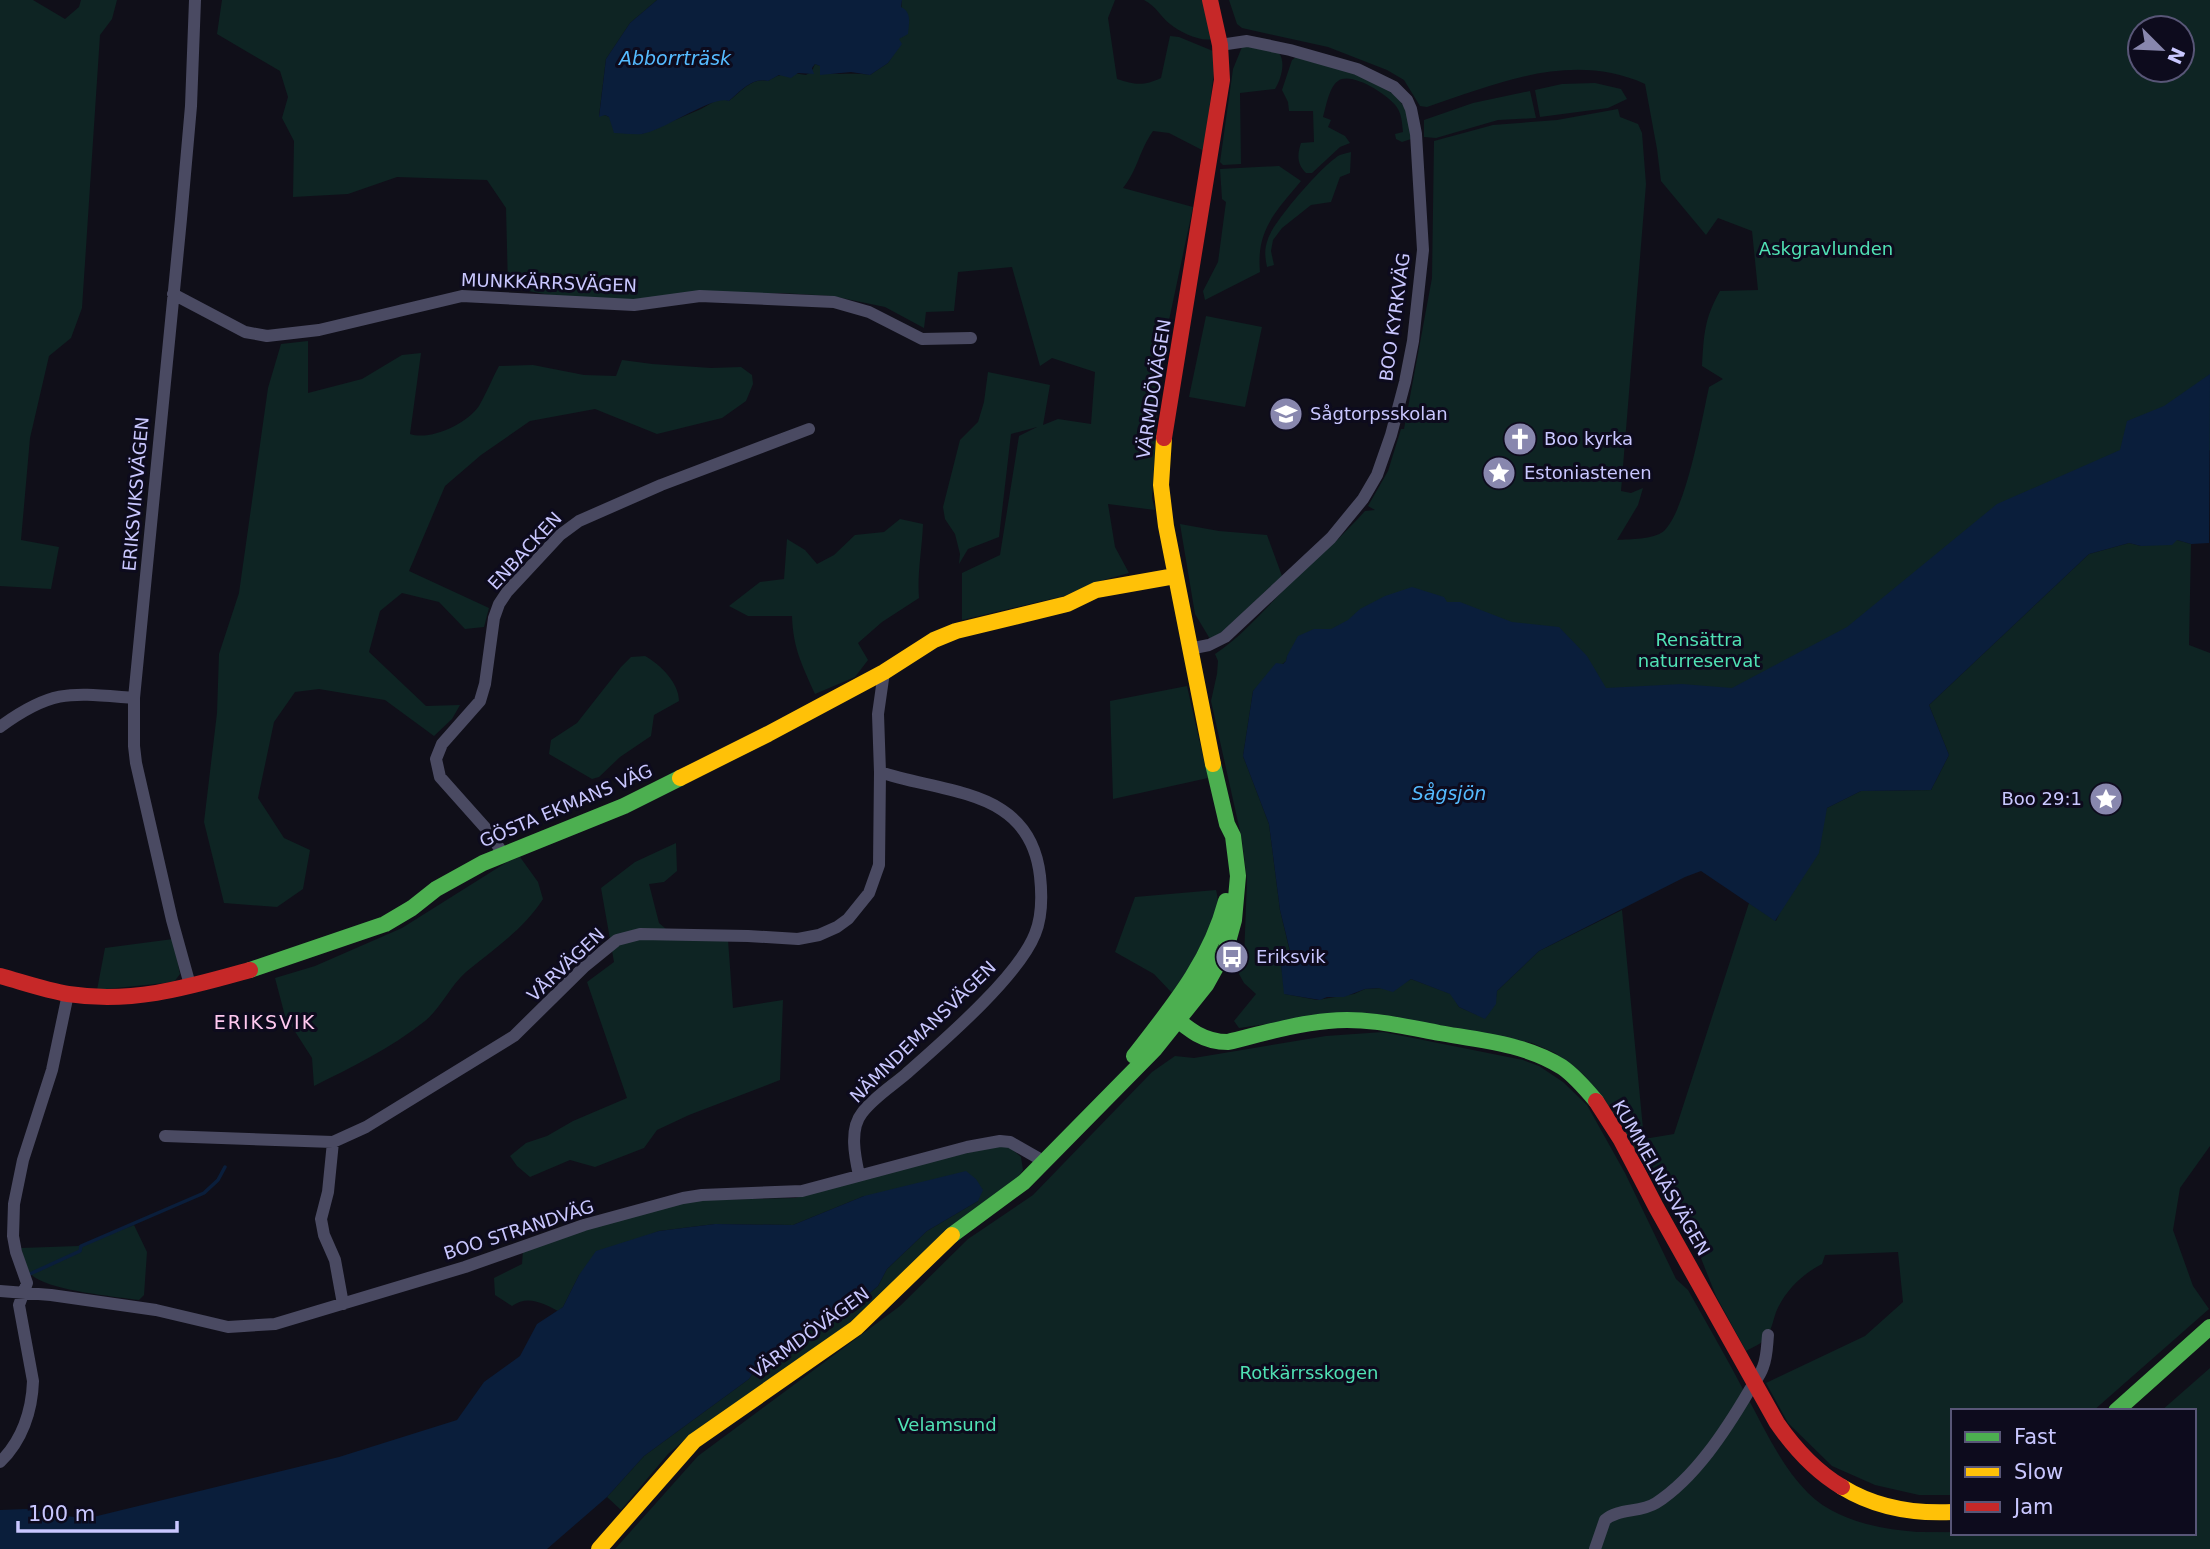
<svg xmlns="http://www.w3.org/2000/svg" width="2210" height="1549" font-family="'DejaVu Sans',sans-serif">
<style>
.green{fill:#0e2423;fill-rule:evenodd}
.water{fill:#0a1e3b}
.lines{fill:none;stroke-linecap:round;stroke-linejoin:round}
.stream{stroke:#0a1e3b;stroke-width:3.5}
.street{stroke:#4a4a62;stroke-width:12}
.fast{stroke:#4caf50;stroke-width:16}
.slow{stroke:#ffc107;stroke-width:16}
.jam{stroke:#c62828;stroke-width:16}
.labels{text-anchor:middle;stroke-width:6;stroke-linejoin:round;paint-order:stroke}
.park-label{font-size:18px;fill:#50e1b4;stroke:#0d0b1d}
.street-label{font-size:18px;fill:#c9c7ff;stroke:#0d0b1d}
.poi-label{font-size:18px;fill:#c9c7ff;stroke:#0d0b1d;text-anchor:start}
.water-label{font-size:19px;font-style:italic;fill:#5bf;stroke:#0d0b1d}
.neighbourhood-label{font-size:19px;letter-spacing:2px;fill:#ffc9ef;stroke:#0d0b1d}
</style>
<rect width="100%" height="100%" fill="#100f19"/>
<path class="green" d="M0,0h33l32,19 14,-12 2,-7h36l-5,19 -12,16 -18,273 -11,30 -22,18 -19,82 -9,102 38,7 -8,42 -51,-3z
M222,0h435l-27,23 -24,36 -7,57 6,-1 37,19 59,-25 14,-8 8,-2 6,2c12,-9 23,-24 39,-20 11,-8 25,-9 38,-6l6,-4 3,-7 5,2v6c16,4 32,0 50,3l18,-12 10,-15 4,-48h213l-7,18 9,61c18,6 27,7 44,-1l9,-42 9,1 34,14 2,13 -11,87 -35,-18 -16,-2c-14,20 -15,38 -30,57l70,19 -32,151 -9,140 3,12 -47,-6 7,43 14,26 -29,8 -36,15 -102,24v-47l38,-18 19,-119 18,-9 -26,7 -12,103 -31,12 -9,15 1,-10 -5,-20 -10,-15 -2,-12 17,-67 18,-18 6,-20 4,-30 62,13 -7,40 15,-6 33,5 4,-52 -43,-14 -12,8 -28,-99 -54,5 -4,39 -28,1 -2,16 -39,-21 -53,-11 -50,-3 -139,6h-73l-62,-12 -2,-79 -19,-28 -90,-3 -49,17 -55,3 1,-56 -12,-23 6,-21 -8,-26 -63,-37z
M1144,0h62l6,39c-12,3 -32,-7 -42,-15 -10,-8 -14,-18 -26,-24z
M1229,0h981v450l-391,272 -532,-65 -1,4 -33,30 -10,65 26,68 11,86 10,42 -9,13 4,29 32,6 37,-6 11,-5 33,-2 13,-8 40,15 8,13 18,8 18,-11 2,-13 42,-40 83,-41 22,229 30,-5 75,-231 27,18 51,-113 34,-17 70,-1 18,-35 -20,-50 160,-151 40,-11 12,3 36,-6 14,4 -2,101 21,8v493l-30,42 -7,42 20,56 16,23 -116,102h-140v84h-34l-44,-10 -43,-19 -44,-43 -22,-40 99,-47 38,-34 -5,-50 -73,3 -3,9c-20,10 -37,27 -46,48 -3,9 -5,20 -11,27 -4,5 -12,8 -19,12l-30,-55 -23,-58 -16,-27 -15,-19 -78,-117 -29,-22 -23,-10 -86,-17 -122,-10 -85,12 -5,-7 22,-27 -12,-11 -5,-9 5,-16 3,-78 -5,-40 -31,-139 6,-27 1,-13 -3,-7c29,-19 51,-47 76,-71 25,-24 51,-46 74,-72l10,-1 -7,-4 20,-35 13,-42h3l28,-151 2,-137 59,-16 64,-5 61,-11 2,8 18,7 4,9 4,51 -25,307 10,2 12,-5 -5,17 -21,35c13,-1 36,0 47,-9 22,-21 38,-112 45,-144l14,-8 -21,-13c2,-31 2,-47 18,-75l38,-1 -6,-59 -34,-13 -12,17 -45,-54 -4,-32 -12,-65c-73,-33 -147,-1 -218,23l-7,-1 -16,-26 -17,-10 -59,-23 -86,-19 -5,-4zM2140,28h42v42h-42z
M1246,46l33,7c7,9 2,27 -4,36l-35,4 1,71 -18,1 -3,-3 13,-93 9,-22z
M1296,57c32,8 91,20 108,50 6,9 5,22 7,32l-9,3 -6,-3 -1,-5 8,-2c-1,-9 -1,-18 -7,-26 -9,-12 -45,-35 -58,-25 -9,6 -12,26 -15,36l8,3 -3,7 17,9 5,7 -10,4 -28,26h-6c-9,-9 -9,-18 -5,-30l13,-1 -1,-31h-24l-1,-9 -6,-12 10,-30z
M1595,83l26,6 6,10 -19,9 -68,9 -5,-27 27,-6z
M1530,91l6,27 -38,2 -62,18 -12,-1v-17l49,-17z
M1351,152l-1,21 -10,4 -9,25 -20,3 -29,23 -9,12 -2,11 3,14 -7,2c-2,-10 -3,-18 1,-28 5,-17 56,-76 72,-84 3,-1 7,-2 11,-3z
M1279,166l22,15c-25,30 -45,49 -41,91l-55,28 -2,-9 15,-29 8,-60 -4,-3 -2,-30z
M1206,316l56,11 -17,80 -56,-10z
M308,341v52l54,-14 40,-24 19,-2 -11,81c20,7 57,-10 69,-28 7,-12 13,-27 20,-40l34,-1 51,10 32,1 6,-16 30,4 59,4 30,-1 11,8 1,9 -7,17 -24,17 -65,16 -62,-25 -65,12 -49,34 -36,31 -36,85 80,37 -5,19 -19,2 -26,-27 -37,-9 -22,18 -11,41 57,54 34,-1 -8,14 -18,17 -49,-36 -66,-11 -24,3 -21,30 -16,76 26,40 26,12 -7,39 -26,18 -53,-4 -20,-81 13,-109 2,-59 20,-61 29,-205 13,-44z
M900,519l23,5c-1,26 -6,49 -4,74l-37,24 -24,21 10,17 -13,17 -40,17c-13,-29 -22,-46 -23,-78h-44l-19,-10 31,-24 24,-3 3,-40 18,11 12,14 17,-9 21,-20 29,-3z
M1180,524l39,7 48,4 15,41 -60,56 -12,7 -15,-25z
M645,656c16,9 34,27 34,45l-25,14 -3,21 -31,21 -21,20 -7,2 -43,-25 2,-14 26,-17 44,-56 10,-10z
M1187,686l21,92 -95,21 -3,-98z
M676,843l1,28 -13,11 -15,2 10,39 20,17h49l5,68 50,-8 -3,80 -91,35 -32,15 -13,18 -49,19 -25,-7 -40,17 -13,-11 -7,-10 16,-13 21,-7 26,-15 54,-23 -40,-116 27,-20 -13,-74 34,-26z
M520,857l18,25 5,17c-19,30 -49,50 -77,73 -16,14 -25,36 -41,49 -34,27 -73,46 -111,65l-2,-28 -27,-42 -10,-38 40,-12 87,-38 105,-66z
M1216,890c10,36 -25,75 -44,103l-18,-19 -39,-22 20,-55z
M173,939l7,35 -6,8 -77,8 8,-42z
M1383,1032l140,28 16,6 24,16 24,23 38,68 51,106 12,11c19,34 39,68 57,103 19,34 35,72 63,100 28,28 72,36 109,39l277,1v-122h-33l49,-43v181h-1595l83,-93 202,-150 68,-67 65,-44 119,-123 23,-16 19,2 132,-22z
M999,1146l10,1 12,10 2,13 -4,6 -67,50 -101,97 -151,104 -32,27 -47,56 -14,-13 37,-41 105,-77 10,-15 65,-43 27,-12 27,-23 9,-17 40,-38 51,-30 -114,-5 -71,29 -78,-1 -56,7 -31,12 -49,32 -16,32 -5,4c-16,-8 -30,-16 -46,-5l-17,-11 -1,-17 28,-14 1,-14 64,-22 94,-25 24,-3 90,-2 130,-36z
M134,1225l13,27 -3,43 -5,5c-21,-3 -95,-10 -108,-26 -5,-6 -7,-18 -10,-26l57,-2z"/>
<path class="water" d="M657,0h245l-1,7c11,5 8,16 7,27l-9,5 3,5 -14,19 -18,12 -19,-3 -31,3v-9l-5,-2 -3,4 2,6 -16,-1 -7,5 -12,-3 -11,6c-16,-4 -28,11 -39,20 -16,-6 -66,30 -87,33 -9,1 -19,-1 -28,-1l-5,-16 -4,-2 -6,2 7,-58 24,-36z
M2210,374l-1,169 -18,1 -14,-4 -5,5 -31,1 -12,-3 -40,11 -160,151 20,50 -18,35 -70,1 -34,17 -8,45 -44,68 -74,-50 -16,6 -146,74 -42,40 -1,13 -11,15 -26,-12 -9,-13 -39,-15 -18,13 -14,-4 -14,1 -21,8h-17l-7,3 -36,-6 -3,-29 9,-14 -10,-41 -11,-86 -26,-68 10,-65 23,-28 7,1 3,-3 1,-5 11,-20 16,-7h17l17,-9 12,-11 25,-13 27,-9 32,10 3,5h13l52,20 47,5 28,29 19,32 76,-4 50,4 115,-61 150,-123 123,-54 7,-29 37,-15z
M966,1171l10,8 7,11 -5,11 -51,30 -40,38 -9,17 -27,23 -27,12 -65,43 -10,15 -105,77 -37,41 -60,52h-547v-39l26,-1 59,10 254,-62 118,-37 27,-38 36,-26 17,-32 26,-17 16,-32 17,-24 63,-20 56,-7 78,1 71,-29z"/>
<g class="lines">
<path class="stream" d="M30,1274l50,-23 1,-5 123,-53 14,-13 7,-13"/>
<path class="street" d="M173,294l72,38 22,4 52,-6 143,-34 172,9 66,-9 134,6 35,10 53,27 49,-1
M1189,649l20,-4 16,-8 106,-99 32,-39 14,-24 14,-40 14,-53 8,-41 10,-91 -7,-116 -5,-25 -4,-9 -13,-13 -37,-18 -67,-19 -43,-9 -27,4
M0,727c53,-39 72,-34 134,-29
M503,854l-14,-22 -49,-55 -4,-18 6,-15 38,-43 5,-17 9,-66 5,-14 8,-12 53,-57 19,-14 82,-36 148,-56
M190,985l-18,-65 -36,-157 -2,-17v-48l47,-479 10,-113 4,-106
M165,1136l168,6 33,-15 148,-91 71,-70 32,-26 23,-6 108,2 50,3 21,-4 18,-8 11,-8 21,-26 10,-28 1,-93 -2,-58 6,-42
M333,1142l-5,50 -7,27 3,16 11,25 8,44
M859,1175c-4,-18 -10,-46 3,-62 11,-15 30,-27 44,-39 36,-32 112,-97 129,-140 7,-17 7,-40 5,-58 -3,-27 -15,-51 -38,-66 -31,-21 -85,-25 -122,-38
M0,1291l51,4 105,15 72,17 47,-3 190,-57 119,-42 99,-27 19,-3 100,-4 165,-44 33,-6 10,1 35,20
M0,1462c22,-21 32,-51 33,-81l-14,-76 8,-22 -11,-31 -3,-16 1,-32 9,-44 29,-90 16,-76
M1595,1549l10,-29c13,-12 35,-7 51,-17 39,-25 70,-73 93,-112 5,-8 11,-15 14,-24 4,-10 4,-21 5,-32"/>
<path class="fast" d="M250,970l135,-46 27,-16 24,-19 47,-26 141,-57 56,-28
M1168,1012c19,16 34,30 60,30 33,-8 66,-18 100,-21 38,-4 74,5 111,12 41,7 87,11 123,34 13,9 24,22 34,34
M1134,1056c38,-49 76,-94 92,-155
M952,1235l72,-53 130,-132 52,-65 20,-36 8,-29 4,-44 -5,-40 -6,-12 -14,-60
M2116,1411l94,-84"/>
<path class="slow" d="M1164,438l-3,47 5,41 47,238
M680,778l88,-44 116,-62 50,-32 22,-9 111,-27 29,-14 79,-14
M1842,1487c34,21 72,27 111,25
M599,1549l95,-108 162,-113 96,-93"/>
<path class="jam" d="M1164,438l58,-358 -2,-35 -10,-45
M0,976c22,6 45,14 68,18 65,10 121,-7 182,-24
M1596,1101l25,39 35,67 121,216c18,26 38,48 65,64"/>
</g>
<defs>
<symbol id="school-disc" viewBox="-11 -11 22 22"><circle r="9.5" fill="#8887ae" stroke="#0d0b1d"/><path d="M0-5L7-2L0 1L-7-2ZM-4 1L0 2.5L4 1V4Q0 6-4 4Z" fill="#fff"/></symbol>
<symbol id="church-disc" viewBox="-11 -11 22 22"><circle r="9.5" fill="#8887ae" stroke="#0d0b1d"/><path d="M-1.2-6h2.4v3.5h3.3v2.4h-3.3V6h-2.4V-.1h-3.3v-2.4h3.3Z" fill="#fff"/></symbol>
<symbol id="sight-disc" viewBox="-11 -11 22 22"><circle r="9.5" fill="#8887ae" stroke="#0d0b1d"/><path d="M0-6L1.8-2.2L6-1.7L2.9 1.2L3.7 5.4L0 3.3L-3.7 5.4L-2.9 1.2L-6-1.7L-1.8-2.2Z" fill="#fff"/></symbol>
<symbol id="bus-disc" viewBox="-11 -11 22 22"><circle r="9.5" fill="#8887ae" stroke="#0d0b1d"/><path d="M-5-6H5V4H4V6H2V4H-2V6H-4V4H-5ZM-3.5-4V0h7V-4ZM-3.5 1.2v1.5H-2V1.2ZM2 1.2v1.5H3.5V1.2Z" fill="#fff"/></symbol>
</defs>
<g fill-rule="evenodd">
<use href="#school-disc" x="1267" y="395" width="38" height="38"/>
<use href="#church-disc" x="1501" y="420" width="38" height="38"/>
<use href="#sight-disc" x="1480" y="454" width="38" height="38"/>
<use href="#sight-disc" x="2087" y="780" width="38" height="38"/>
<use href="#bus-disc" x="1213" y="938" width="38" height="38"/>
</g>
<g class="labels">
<g class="park-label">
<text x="1826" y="255">Askgravlunden</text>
<text x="1699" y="646">Rensättra<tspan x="1699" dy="21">naturreservat</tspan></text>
<text x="1309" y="1379">Rotkärrsskogen</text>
<text x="947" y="1431">Velamsund</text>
</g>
<g class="street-label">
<text transform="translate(549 283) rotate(2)" y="6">MUNKKÄRRSVÄGEN</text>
<text transform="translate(1395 317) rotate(-82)" y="6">BOO KYRKVÄG</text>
<text transform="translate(1154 389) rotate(-81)" y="6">VÄRMDÖVÄGEN</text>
<text transform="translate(136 494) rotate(-85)" y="6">ERIKSVIKSVÄGEN</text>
<text transform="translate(525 551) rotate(-47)" y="6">ENBACKEN</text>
<text transform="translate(566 806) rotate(-23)" y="6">GÖSTA EKMANS VÄG</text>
<text transform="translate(566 965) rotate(-43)" y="6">VÅRVÄGEN</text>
<text transform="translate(923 1032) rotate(-44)" y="6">NÄMNDEMANSVÄGEN</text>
<text transform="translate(1661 1178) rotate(60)" y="6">KUMMELNÄSVÄGEN</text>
<text transform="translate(519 1230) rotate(-18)" y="6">BOO STRANDVÄG</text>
<text transform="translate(810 1333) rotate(-36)" y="6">VÄRMDÖVÄGEN</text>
</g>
<g class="poi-label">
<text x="1310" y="420">Sågtorpsskolan</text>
<text x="1544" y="445">Boo kyrka</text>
<text x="1524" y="479">Estoniastenen</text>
<text x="2082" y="805" text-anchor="end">Boo 29:1</text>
<text x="1256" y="963">Eriksvik</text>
</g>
<g class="water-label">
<text x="675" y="65">Abborrträsk</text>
<text x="1449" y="800">Sågsjön</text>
</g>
<g class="neighbourhood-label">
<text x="265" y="1029">ERIKSVIK</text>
</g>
</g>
<rect x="1951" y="1409" width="245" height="126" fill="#0d0b1d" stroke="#585677" stroke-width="2"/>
<rect x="1965" y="1432" width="35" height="10" fill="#4caf50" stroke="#585677" stroke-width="2"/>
<text x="2014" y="1444" font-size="21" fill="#c9c7ff">Fast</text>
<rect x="1965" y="1467" width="35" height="10" fill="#ffc107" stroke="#585677" stroke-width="2"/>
<text x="2014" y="1479" font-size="21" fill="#c9c7ff">Slow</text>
<rect x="1965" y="1502" width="35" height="10" fill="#c62828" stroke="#585677" stroke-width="2"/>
<text x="2014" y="1514" font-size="21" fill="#c9c7ff">Jam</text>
<g transform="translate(2161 49) rotate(114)"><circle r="33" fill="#0d0b1d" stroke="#585677" stroke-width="2"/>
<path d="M0-5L12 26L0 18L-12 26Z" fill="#8887ae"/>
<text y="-10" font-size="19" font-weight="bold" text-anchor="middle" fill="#c9c7ff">N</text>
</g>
<path d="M18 1521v10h159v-10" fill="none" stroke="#c9c7ff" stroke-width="3.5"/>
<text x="28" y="1521" font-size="21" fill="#c9c7ff" stroke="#0d0b1d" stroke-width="5" paint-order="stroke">100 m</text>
</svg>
